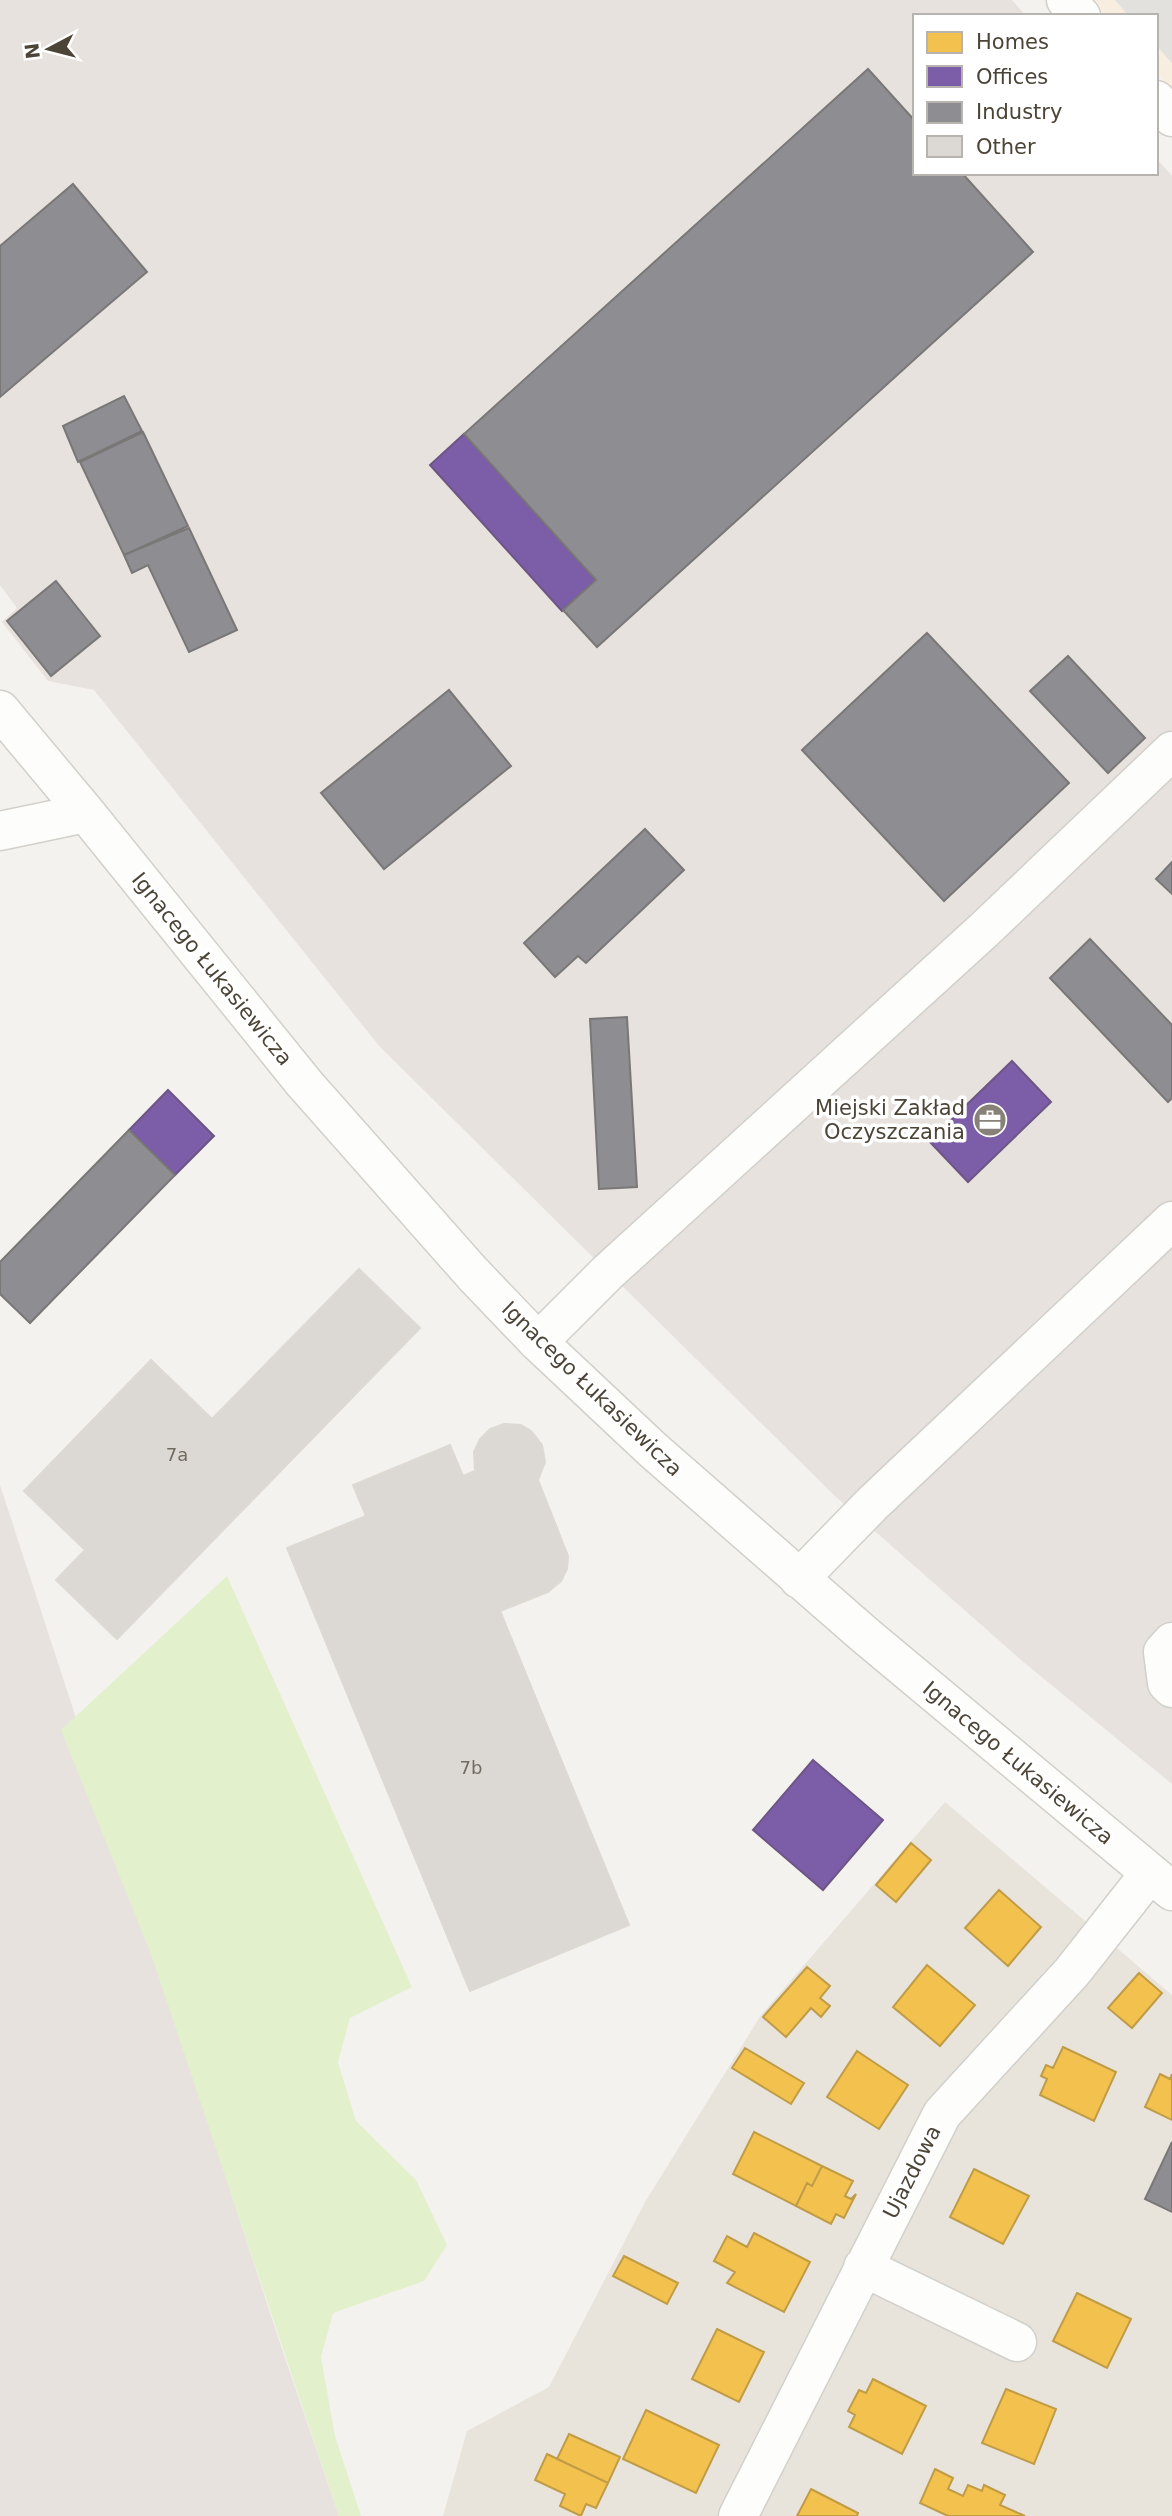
<svg xmlns="http://www.w3.org/2000/svg" width="1172" height="2516" font-family="'DejaVu Sans',sans-serif">
<style>
.residential{fill:#e8e4db}
.commercial{fill:#f7eee0}
.industrial{fill:#e7e2dd}
.green{fill:#e2f0cc}
.parking{fill:#e3e1dd}
.homes{fill:#f2c14e;stroke:#c09c47;stroke-width:2}
.offices{fill:#7b5ea7;stroke:#6d5685;stroke-width:2}
.industry{fill:#8d8d92;stroke:#7a7777;stroke-width:2}
.building{fill:#dcd9d4;stroke:#ddd9d3;stroke-width:2}
.lines{fill:none;stroke-linecap:round;stroke-linejoin:round}
.minor-casing{stroke:#d2d0cb;stroke-width:41}
.minor{stroke:#fdfdfc;stroke-width:38}
.labels{text-anchor:middle;stroke-width:7;stroke-linejoin:round;paint-order:stroke}
.number-label{font-size:18px;fill:#726b60}
.street-label{font-size:21px;fill:#4c4437;stroke:#fff}
.poi-label{font-size:21px;fill:#4c4437;stroke:#fff;text-anchor:end}
</style>
<rect width="100%" height="100%" fill="#f4f2ee"/>
<path class="residential" d="M945,1802l227,193v521h-729l24,-85 82,-44 96,-185 116,-187z"/>
<path class="commercial" d="M1091,0h81v90l-16,-18v-56h-51z"/>
<path class="industrial" d="M0,0h1012l14,16h-111v157h241v-15l16,18v1608l-151,-124 -186,-164 -455,-449 -286,-357 -46,-9 -46,-59 15,-14 -17,-23z
M0,1485l279,855 60,176h-339z"/>
<path class="green" d="M227,1576l185,411 -62,31 -12,44 18,59 60,59 31,65 -23,36 -91,32 -12,44 14,79 26,80h-22l-188,-562 -90,-224z"/>
<path class="parking" d="M1115,0h57v63l-16,-18v-29h-27z"/>
<path class="homes" d="M911,1843l20,17 -35,42 -20,-17z
M999,1890l42,37 -33,39 -43,-38z
M927,1965l48,40 -35,41 -47,-39z
M807,1967l23,19 -10,12 10,8 -9,11 -10,-9 -25,29 -23,-20z
M1139,1973l23,20 -30,35 -24,-20z
M1063,2047l53,25 -22,49 -54,-26 7,-16 -6,-3 5,-11 7,3z
M745,2048l59,35 -13,21 -59,-36z
M857,2051l51,34 -29,44 -52,-32z
M1160,2074l10,5 2,-5v46l-27,-13z
M754,2132l68,34 -10,20 -5,-3 -11,23 -63,-32z
M822,2166l31,15 -8,15 6,3 5,-5 -12,24 -8,-4 -5,10 -35,-18 11,-23 5,3z
M974,2169l55,27 -26,48 -53,-27z
M754,2233l56,29 -26,50 -57,-29 8,-11 -21,-11 13,-25 20,11z
M624,2256l54,27 -11,21 -54,-28z
M1077,2293l54,26 -24,49 -54,-27z
M717,2329l47,23 -25,50 -47,-23z
M873,2379l53,27 -24,48 -53,-27 6,-12 -7,-4 11,-21 7,3z
M1006,2389l50,20 -22,55 -52,-21z
M646,2410l73,35 -23,48 -73,-34z
M569,2434l51,23 -12,26 -51,-24z
M547,2454l61,29 -12,25 -10,-4 -5,12 -21,-10 5,-12 -30,-14z
M935,2469l18,9 -5,11 15,7 5,-11 14,6 2,-6 21,10 -5,10 25,11h-77l-28,-13z
M811,2489l47,24 -1,3h-60z"/>
<path class="offices" d="M464,434l132,146 -34,31 -132,-146z
M1012,1061l39,41 -83,80 -39,-41z
M168,1090l46,46 -39,39 -46,-45z
M813,1760l70,60 -60,70 -70,-60z"/>
<path class="industry" d="M868,69l47,52v52h47l71,79 -436,395 -34,-37 33,-30 -132,-146z
M73,184l74,88 -147,125v-151z
M124,396l18,35 -64,31 -15,-36z
M143,432l45,94 -64,29 -44,-93z
M189,528l48,102 -48,22 -41,-87 -16,8 -8,-18z
M56,581l44,55 -49,40 -44,-55z
M927,633l142,150 -125,118 -142,-151z
M1068,656l77,82 -37,35 -78,-82z
M449,690l62,76 -127,103 -63,-76z
M645,829l39,41 -98,93 -8,-7 -23,21 -31,-34z
M1172,862v32l-16,-15z
M1090,939l82,86v73l-4,4 -118,-124z
M627,1017l10,170 -38,2 -9,-170z
M129,1130l46,45 -145,148 -30,-29v-32z
M1172,2142v70l-27,-13z"/>
<path class="building" d="M359,1269l61,59 -303,311 -61,-59 29,-30 -61,-59 127,-131 61,59z
M504,1424l17,1 10,6 11,14 3,17 -7,18 30,76 -1,13 -6,12 -13,11 -48,19 129,314 -159,66 -183,-443 79,-32 -13,-31 97,-40 13,31 12,-5 -1,-19 6,-13 10,-10z"/>
<g class="lines">
<defs>
<path id="minor" d="M1066,0l15,16
M1156,100l16,17
M0,710l86,103 218,270 169,191 65,68 115,108 213,186 306,255
M0,831l86,-18
M538,1342l70,-70 376,-342 188,-179
M799,1579l73,-75 300,-283
M1172,1642l-9,10 4,31 5,5
M863,2267l154,75
M738,2516l204,-402 130,-142 78,-99"/>
</defs>
<use href="#minor" class="minor-casing"/>
<use href="#minor" class="minor"/>
</g>
<defs>
<symbol id="office-disc" viewBox="-11 -11 22 22"><circle r="9.5" fill="#878177" stroke="#fff"/><path d="M-6-3h4V-5.5h4V-3h4V5H-6ZM-1-4.5V-3h2v-1.5ZM-6 0V1H6V0Z" fill="#fff"/></symbol>
</defs>
<g fill-rule="evenodd">
<use href="#office-disc" x="971" y="1101" width="38" height="38"/>
</g>
<g class="labels">
<g class="number-label">
<text x="177" y="1461">7a</text>
<text x="471" y="1774">7b</text>
</g>
<g class="street-label">
<text transform="translate(212 969) rotate(51)" y="7">Ignacego Łukasiewicza</text>
<text transform="translate(592 1389) rotate(44)" y="7">Ignacego Łukasiewicza</text>
<text transform="translate(1018 1763) rotate(40)" y="7">Ignacego Łukasiewicza</text>
<text transform="translate(912 2172) rotate(-63)" y="7">Ujazdowa</text>
</g>
<g class="poi-label">
<text x="965" y="1115">Miejski Zakład<tspan x="965" dy="24">Oczyszczania</tspan></text>
</g>
</g>
<rect x="913" y="14" width="245" height="161" fill="#ffffff" stroke="#b7b4af" stroke-width="2"/>
<rect x="927" y="32" width="35" height="21" fill="#f2c14e" stroke="#b7b4af" stroke-width="2"/>
<text x="976" y="49" font-size="21" fill="#4c4437">Homes</text>
<rect x="927" y="66" width="35" height="21" fill="#7b5ea7" stroke="#b7b4af" stroke-width="2"/>
<text x="976" y="84" font-size="21" fill="#4c4437">Offices</text>
<rect x="927" y="102" width="35" height="21" fill="#8d8d92" stroke="#b7b4af" stroke-width="2"/>
<text x="976" y="119" font-size="21" fill="#4c4437">Industry</text>
<rect x="927" y="136" width="35" height="21" fill="#dcd9d4" stroke="#b7b4af" stroke-width="2"/>
<text x="976" y="154" font-size="21" fill="#4c4437">Other</text>
<g transform="translate(49 49) rotate(263)" stroke="#ffffff" stroke-width="5" paint-order="stroke">
<path d="M0-5L12 26L0 18L-12 26Z" fill="#4c4437"/>
<text y="-10" font-size="19" font-weight="bold" text-anchor="middle" fill="#4c4437">N</text>
</g>
</svg>
